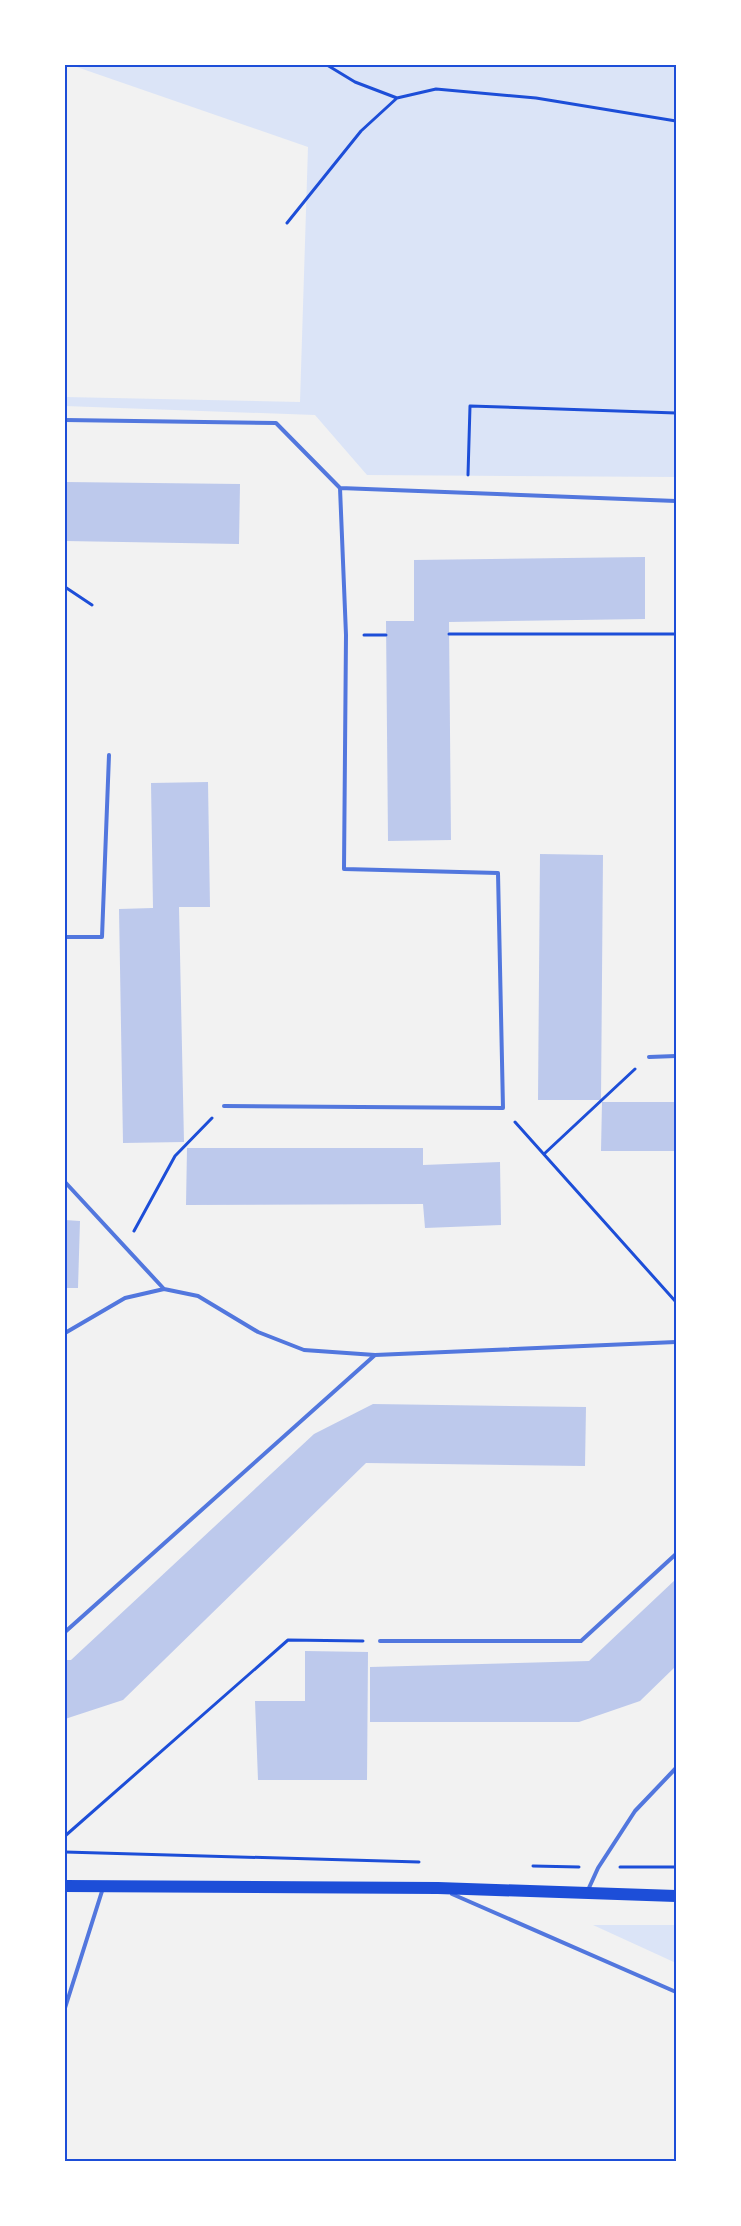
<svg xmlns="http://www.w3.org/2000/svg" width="741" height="2226" font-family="'Open Sans',sans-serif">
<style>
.green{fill:#dbe4f7}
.building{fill:#bdc9ec}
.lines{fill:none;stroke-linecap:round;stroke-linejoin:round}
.path{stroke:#1d4ed8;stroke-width:3}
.service{stroke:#5277de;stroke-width:4}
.primary{stroke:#1d4ed8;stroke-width:12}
.neatline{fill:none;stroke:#1d4ed8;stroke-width:2}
</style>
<rect width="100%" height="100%" fill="#f2f2f2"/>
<path class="green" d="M71,65h605v412l-309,-2 -52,-60 -250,-9v-9l235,5 8,-255z
M593,1925h83v38z"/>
<path class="building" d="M65,482l175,2 -1,60 -174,-3z
M645,557v62l-196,3 2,218 -63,1 -2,-220h28v-61z
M208,782l2,125h-31l5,235 -61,1 -4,-234 34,-1 -2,-125z
M540,854l63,1 -2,245h-63z
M602,1102h74v49h-75z
M187,1148h236v17l77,-3 1,63 -76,3 -2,-24 -237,1z
M65,1220l15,1 -2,67h-13z
M373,1404l213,3 -1,59 -219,-3 -243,237 -58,19v-59h6l243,-226z
M676,1579v87l-36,35 -61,21h-209v-55l219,-6z
M305,1651l63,1 -1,128h-109l-3,-79h50z"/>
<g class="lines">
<path class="path" d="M327,65l28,17 42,16 39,-9 100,9 140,23
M287,223l74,-92 36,-33
M468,475l2,-69 206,7
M65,587l27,18
M449,634h227
M364,635h22
M515,1122l161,180
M544,1154l91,-85
M134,1231l41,-75 37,-38
M65,1836l223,-196 75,1
M65,1852l354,10
M533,1866l46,1
M620,1867h56"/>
<path class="service" d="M65,420l211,3 64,65 336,13
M65,937h37l7,-182
M649,1057l27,-1
M224,1106l279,2 -5,-235 -154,-4 2,-234 -6,-147
M65,1182l99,107
M65,1333l60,-35 39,-9 34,7 60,36 46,18 71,5 301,-13
M65,1632l310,-277
M380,1641h201l95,-87
M588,1890l10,-22 37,-57 41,-43
M452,1894l224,98
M65,2008l38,-120"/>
<path class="primary" d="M65,1886l373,2 238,8"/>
</g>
<rect width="741" height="2226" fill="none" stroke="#ffffff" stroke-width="132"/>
<rect x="66" y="66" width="609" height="2094" class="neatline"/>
</svg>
